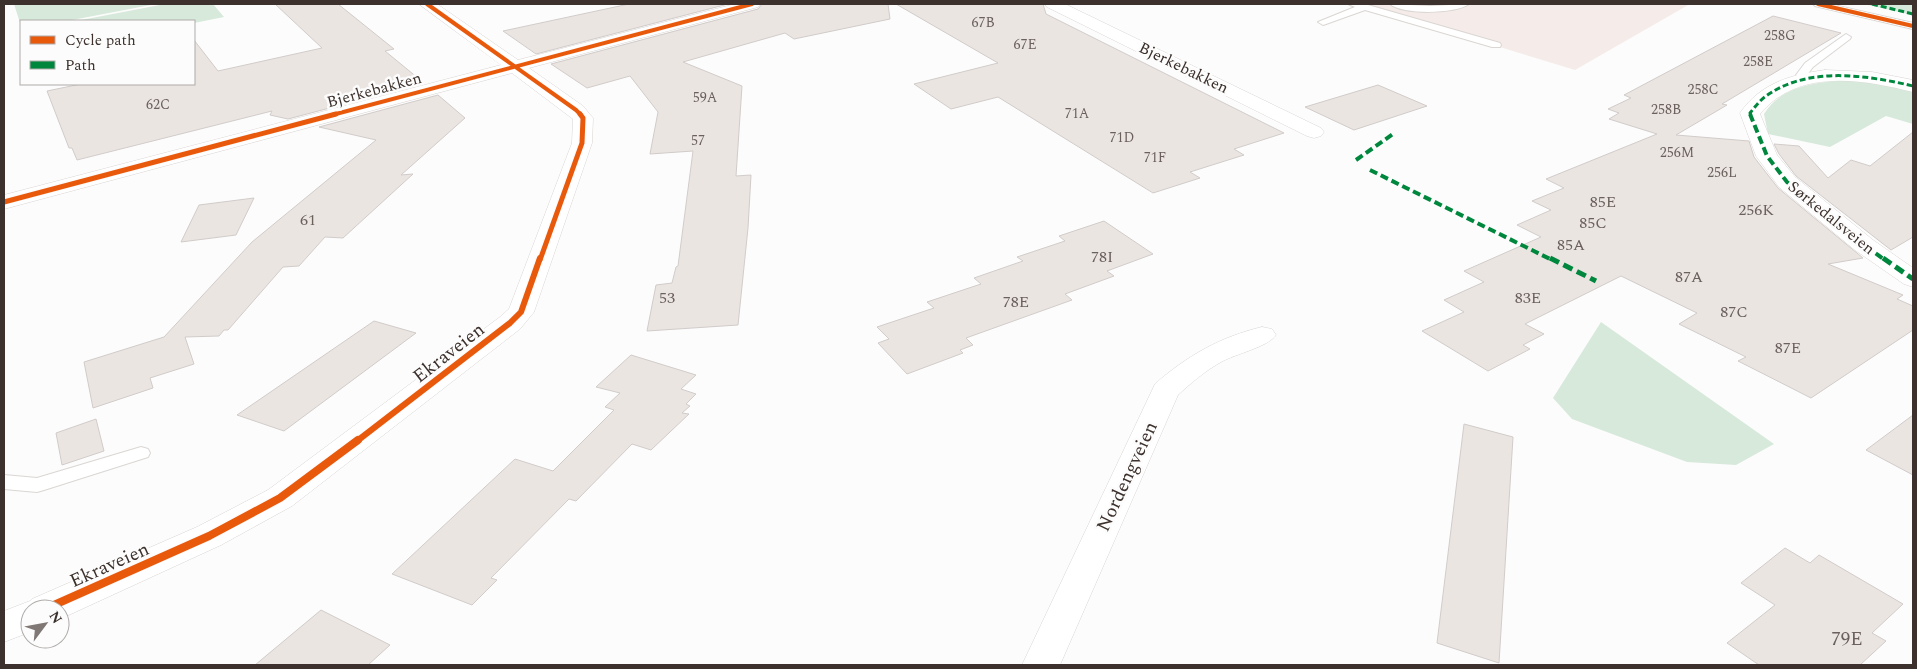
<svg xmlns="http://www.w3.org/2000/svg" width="1917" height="669" font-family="Spectral,serif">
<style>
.commercial{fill:#f5ecea}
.green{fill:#d7e9db}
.building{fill:#ebe5e2;stroke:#d1ccca}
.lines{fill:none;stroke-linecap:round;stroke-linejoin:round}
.lane-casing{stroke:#dad6d3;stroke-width:2}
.street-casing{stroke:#dad6d3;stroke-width:1}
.lane{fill:#fff;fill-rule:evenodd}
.street{fill:#fff;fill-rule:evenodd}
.quiet-far2{stroke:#00873e;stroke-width:3;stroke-dasharray:6 3;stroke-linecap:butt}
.quiet-far1{stroke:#00873e;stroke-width:4;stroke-dasharray:8 4;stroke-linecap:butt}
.quiet{stroke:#00873e;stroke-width:5;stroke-dasharray:10 5;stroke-linecap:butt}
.cycleway-far3-casing{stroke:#fcfcfc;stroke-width:5.5}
.cycleway-far2-casing{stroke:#fcfcfc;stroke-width:8}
.cycleway-far1-casing{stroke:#fcfcfc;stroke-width:9}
.cycleway-casing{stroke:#fcfcfc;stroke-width:11}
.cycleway-far3{stroke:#e8590c;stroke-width:4}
.cycleway-far2{stroke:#e8590c;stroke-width:5}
.cycleway-far1{stroke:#e8590c;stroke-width:6}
.cycleway{stroke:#e8590c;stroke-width:8}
.labels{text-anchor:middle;stroke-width:5;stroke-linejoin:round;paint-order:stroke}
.far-number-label{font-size:14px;fill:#6a605c}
.far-street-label{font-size:16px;fill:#3c312c;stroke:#fcfcfc}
.number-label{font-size:16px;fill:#6a605c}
.street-label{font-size:19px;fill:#3c312c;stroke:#fcfcfc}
.near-number-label{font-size:19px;fill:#6a605c}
</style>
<rect width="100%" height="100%" fill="#fcfcfc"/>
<path class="commercial" d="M1358,4h332l-115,66z"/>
<path class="green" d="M14,4h142l-89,17h-46v5z
M165,4h48l11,13 -30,6v-2h-118z
M1863,4h50v11z
M1857,80l56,9v35l-27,-8 -56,31 -62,-13 -4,-20c19,-31 60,-33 93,-34z
M1601,322l173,122 -38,21 -49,-3 -115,-43 -19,-21z"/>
<path class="building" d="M275,4h63l56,45 -9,2 39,32 -136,36 -18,-4 2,-4 -195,49 -5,-12h-3l-22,-57 34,-7h113v-44l24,31 104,-23z
M629,4h99l-192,50 -33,-23z
M762,4h126l2,15 -96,20 -9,-6 -102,29 59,24 -6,90 15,-1 -3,53 -10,97 -91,6 9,-46 16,-2 4,-16 2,-1 15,-115 -43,3 8,-42 -28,-36 -43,12 -36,-24 207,-55z
M896,4h147l3,10 238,119 -50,16 10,6 -54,17 10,6 -47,15 -155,-96 -47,12 -37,-25 84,-21z
M1773,16l68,17 -119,71 5,1 -51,30 73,6 5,16 24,31 85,70 -35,6 75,31 -6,4 16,7v24l-102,68 -73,-37 8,-4 -67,-33 18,-11 -76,-37 -96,48 19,10 -21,11 7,4 -42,22 -66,-40 42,-19 -20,-12 40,-18 -20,-11 77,-34 -24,-12 34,-15 -19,-9 32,-13 -18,-9 111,-45 -48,-15 10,-6 -11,-4 23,-11 -7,-3z
M1378,85l49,21 -73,24 -49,-23z
M438,95l27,23 -64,57 12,-1 -70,64 -18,-1 -26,29 -16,1 -55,63h-4l-5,6 -34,1 9,27 -44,14 3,10 -60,20 -9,-46 80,-25 88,-95 124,-102 -57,-13z
M1913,132v105l-22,13 -95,-74 -17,-22 -5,-10 25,2 29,32 23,-18 19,6z
M254,198l-18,37 -55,7 18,-37z
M1104,221l49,33 -46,17 7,5 -49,18 7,6 -106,38 7,7 -13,5 3,3 -56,21 -29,-31 11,-4 -12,-12 57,-19 -7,-6 54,-18 -7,-6 49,-17 -6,-4 48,-16 -6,-5z
M374,321l42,12 -132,98 -47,-16z
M631,355l65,20 -15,14 15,5 -10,10 4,2 -8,7 7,1 -38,36 -19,-6 -56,57 -7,-2 -78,79 6,2 -25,25 -80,-31 123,-115 38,12 61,-61 -9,-3 15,-14 -24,-6z
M1913,415v60l-47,-25z
M96,419l8,32 -42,14 -6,-32z
M1464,424l49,13 -14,226 -62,-20z
M1785,548l25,15 9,-8 84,49 -31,29 14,8 -26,24h-101l-32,-22 48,-38 -34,-22z
M321,610l69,35 -22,20h-113z"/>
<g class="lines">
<defs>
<path id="lane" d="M1348,4l20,1 132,38 1,2 -1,2h-8l-127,-37 -39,14 -3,1 -5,-3 37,-15z
M1390,4l40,2 39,-2c-13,10 -66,11 -79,0z
M1813,4h16l84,19v6l-98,-23z
M1846,34l5,3 -1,2 -37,28 -6,8 2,3 -1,2h-8l-4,-5 9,-12z
M141,447l7,2 2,4 -2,4 -104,33 -7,2 -33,-3v-14l33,3z"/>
<path id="street" d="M419,4h18l81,56 217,-56h25l-2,3 -229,61 54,38 10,12 -1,25 -58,169 -14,17 -228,177 -71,39 -161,74v-10h-30v23l-26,10v-31l26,-10 2,-2 165,-72 71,-37 232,-173 9,-8 63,-166 1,-24 -61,-46 -508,136v-14l497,-130z
M1045,4h20l256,124 3,4 -3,4 -7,2 -7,-2 -260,-129z
M1825,70l47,2 41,8v12c-51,-13 -115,-24 -153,22l17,41 18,22 78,63 40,28v19l-9,-3 -49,-34 -76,-63 -23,-31 -16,-43c21,-30 50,-38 85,-43z
M1262,327l10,2 4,6c-8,12 -41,19 -55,27 -16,9 -30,21 -43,33l-118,270h-38l133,-281c32,-28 65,-47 107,-57z"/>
</defs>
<use href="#lane" class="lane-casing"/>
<use href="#street" class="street-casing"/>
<use href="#lane" class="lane"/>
<use href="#street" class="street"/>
<path class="quiet-far2" d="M1872,4l41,10
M1751,115l-1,-2c5,-6 10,-13 16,-17 42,-30 100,-21 147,-10"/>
<path class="quiet-far1" d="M1750,114l17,42 20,26 77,63 21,15
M1356,160l37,-26
M1370,170l182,90"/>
<path class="quiet" d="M1550,258l46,23
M1883,258l30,21"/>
<defs>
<path id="cycleway-far3" d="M427,4l149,106 5,5
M1818,4l95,22
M332,115l420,-111"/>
<path id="cycleway-far2" d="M4,202l332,-88
M540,260l42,-117 1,-25 -3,-4"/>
<path id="cycleway-far1" d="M357,441l153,-118 11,-11 19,-54"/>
<path id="cycleway" d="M45,609l164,-73 71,-38 78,-58"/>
</defs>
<use href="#cycleway-far3" class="cycleway-far3-casing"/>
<use href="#cycleway-far2" class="cycleway-far2-casing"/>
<use href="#cycleway-far1" class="cycleway-far1-casing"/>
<use href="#cycleway" class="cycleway-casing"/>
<use href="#cycleway-far3" class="cycleway-far3"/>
<use href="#cycleway-far2" class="cycleway-far2"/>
<use href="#cycleway-far1" class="cycleway-far1"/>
<use href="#cycleway" class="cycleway"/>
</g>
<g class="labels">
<g class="far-number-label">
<text x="983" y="27">67B</text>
<text x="1780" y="40">258G</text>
<text x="1025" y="49">67E</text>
<text x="1758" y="66">258E</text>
<text x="1703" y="94">258C</text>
<text x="705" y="102">59A</text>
<text x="158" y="109">62C</text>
<text x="1666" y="114">258B</text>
<text x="1077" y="118">71A</text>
<text x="1122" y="142">71D</text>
<text x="698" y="145">57</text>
<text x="1677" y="157">256M</text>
<text x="1155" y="162">71F</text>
<text x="1722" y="177">256L</text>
</g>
<g class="far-street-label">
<text transform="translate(1184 67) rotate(26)" y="6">Bjerkebakken</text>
<text transform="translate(374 89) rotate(-15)" y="6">Bjerkebakken</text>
<text transform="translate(1832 217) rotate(39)" y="6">Sørkedalsveien</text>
</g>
<g class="number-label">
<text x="1603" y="207">85E</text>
<text x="1756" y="215">256K</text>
<text x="308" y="225">61</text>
<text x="1593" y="228">85C</text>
<text x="1571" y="250">85A</text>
<text x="1102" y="262">78I</text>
<text x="1689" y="282">87A</text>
<text x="667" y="303">53</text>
<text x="1528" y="303">83E</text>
<text x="1016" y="307">78E</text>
<text x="1734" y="317">87C</text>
<text x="1788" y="353">87E</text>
</g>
<g class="street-label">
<text transform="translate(448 352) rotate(-38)" y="7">Ekraveien</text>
<text transform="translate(1126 476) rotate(-65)" y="7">Nordengveien</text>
<text transform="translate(109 564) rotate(-24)" y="7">Ekraveien</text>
</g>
<g class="near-number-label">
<text x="1847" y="645">79E</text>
</g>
</g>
<rect width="1917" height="669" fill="none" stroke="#3c312c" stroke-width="10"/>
<rect x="20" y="20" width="175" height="65" fill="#fcfcfc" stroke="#afaba9"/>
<rect x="30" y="36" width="25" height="8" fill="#e8590c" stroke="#afaba9"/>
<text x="65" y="45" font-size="15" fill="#3c312c">Cycle path</text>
<rect x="30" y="61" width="25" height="8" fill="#00873e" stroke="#afaba9"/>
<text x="65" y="70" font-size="15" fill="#3c312c">Path</text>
<g transform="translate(45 624) rotate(58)"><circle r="24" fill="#fcfcfc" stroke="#afaba9"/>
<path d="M0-4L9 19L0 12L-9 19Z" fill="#7f7875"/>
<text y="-8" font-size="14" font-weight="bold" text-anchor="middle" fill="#3c312c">N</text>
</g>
</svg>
